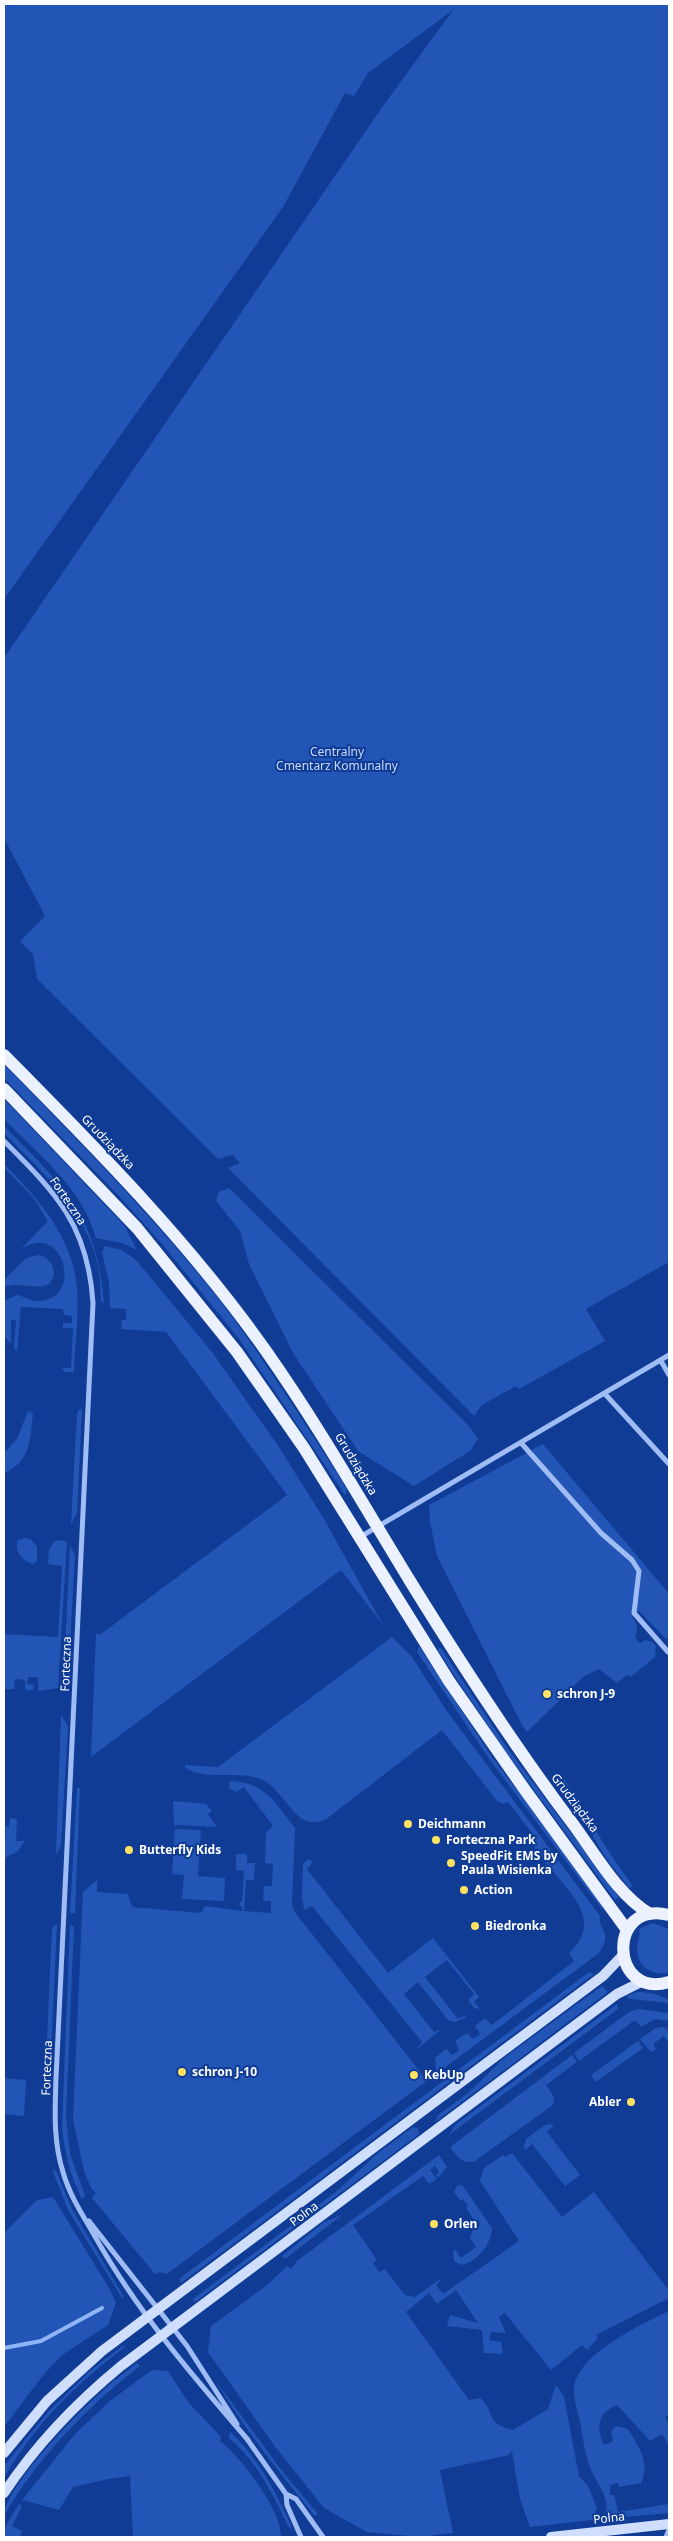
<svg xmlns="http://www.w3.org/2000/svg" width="673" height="2541" font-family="'Noto Sans',sans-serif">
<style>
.green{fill:#2255b5}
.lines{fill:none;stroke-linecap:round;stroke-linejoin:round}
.stream{stroke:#90b5f7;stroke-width:4}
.street{stroke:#9fbcf4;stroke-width:5}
.secondary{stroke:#cfdefd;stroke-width:10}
.primary{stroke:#ecf1ff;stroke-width:12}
.poi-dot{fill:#ffe262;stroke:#103c96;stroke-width:2}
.labels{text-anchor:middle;stroke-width:4;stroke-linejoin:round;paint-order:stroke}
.park-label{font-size:12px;fill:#c7dafe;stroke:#103c96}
.street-label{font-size:12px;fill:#fff;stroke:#103c96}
.poi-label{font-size:12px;font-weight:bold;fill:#fff;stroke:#103c96;text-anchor:start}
</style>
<rect width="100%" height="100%" fill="#103c96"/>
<path class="green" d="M4,4h665v1258l-83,47 19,32 -86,48 -3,-3 -34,19 -8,11 -246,-248 12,-5 -7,-8 -15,4 -181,-180 -4,-25 -13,-13 25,-25 -41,-78v-180l379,-552 70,-96 -85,63 -14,23 -9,-3 -62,114 -279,392z
M4,1064c73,76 148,151 214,234 43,56 80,116 119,175l10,17 -2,5 -106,-156 -76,-94 -43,-48 -116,-119z
M4,1099l120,126 13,25 -15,-7 -26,-5c-13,-49 -58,-84 -92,-119z
M4,1126c59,60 93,88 100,178l-3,-3c-1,-11 0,-23 -3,-34 -10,-55 -58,-97 -94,-134z
M4,1164c33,34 68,71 73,124 2,27 -2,56 -3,84h-9l-3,-4h9l2,-40h-10v-5h9v-7l-8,-1 -1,-6 -42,-2 -4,44 -3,-3 2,-28h-5v24l-7,-8v-35l14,-6c7,2 13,7 22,6 42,-3 25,-74 -13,-55 -9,4 -16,14 -23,21l44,-46 -16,-25 -28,-28z
M229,1188l240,238 9,13 -8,12 -56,35 -56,-35 -65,-98 -44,-89 -9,-33 -24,-30 3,-9z
M105,1246l17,4 14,10 76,92 67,95 45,72 59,106 -42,-55 -250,187 5,-123h5l186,-139 -121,-163 -45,-3 1,-9h4v-11l-16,-1 -1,-25 -7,-31z
M38,1255c14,2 21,18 11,29 -15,7 -28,-3 -45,3v-7l22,-22z
M80,1409h2l-5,104 -6,11 6,-111z
M28,1411l5,3c-3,25 -2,48 -29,59v-20l13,-14z
M543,1444l126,150v45h-3l-27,-28 -7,6c6,7 6,12 3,21l5,5 5,-3 8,2 3,4 -1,11 -23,19 -5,-1 -10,8 -18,-14 -15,7 -57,56 -5,-7 -85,-169 -7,-34 -1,-17z
M26,1538l5,2 6,6v15l-3,3c-11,-2 -21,-12 -16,-24z
M63,1540l4,2 -9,146 -20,3v-14h-10l-1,7 7,1 -1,5h-8v-10l-10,-1 -1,10h-10v-55l54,3 4,-71 -14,-2 1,-15 6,-8z
M70,1545l5,10 -7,124 -5,9z
M392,1637l20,20 34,53 154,206c-3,14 14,16 -1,37l-432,321 -7,-2 -5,2 -63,-76 4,-5 -5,-5 -7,-17 -11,-52 10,-227 14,-12v12l31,2 4,13 69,6 4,-7 37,5v-5h-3l1,-4h2l2,-31 -8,-1v-16h11v9h8l-1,17h-8l-2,31 27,2v-12h-8l1,-15h8l1,-22 -8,-1 1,-30 7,-7 -29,-39 -8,5 -7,-4 1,-7c36,2 45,21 65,47l-3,76 2,7 131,167 11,-8 -1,-12 11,-9 6,6 7,-5 -4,-9 12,-8 6,6 7,-5 -5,-8 10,-8 7,7 82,-64 -5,-8c36,-33 -1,-62 -24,-91l7,-5 -4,-4 -6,5 -9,-13 2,-8 -27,-35 -5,2 -6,-3 -55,-71 -117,90c-31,12 -38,-28 -62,-40 -22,-11 -61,2 -78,-13v-2l33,2z
M419,1646l73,111 113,150 -3,2 -112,-149 -73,-108z
M439,1648h2l65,98 113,151 -4,3 -112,-152 -65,-97z
M61,1715l7,11 -7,119 -5,10z
M558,1773l5,4 44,72 25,36 -2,4 -24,-31 -47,-78z
M77,1788h3l-5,125h-5z
M173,1801l33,3 6,7 -4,3 9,13 -43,-2z
M10,1818l7,1 -1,22h9l-8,11 -13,6 2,-29 -2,-3 5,1z
M175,1829l26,1 -3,46 27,2 -1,23 -42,-2 2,-24 -12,-1z
M308,1859l5,3 -6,7 81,104 45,-35 46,59 -5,5 6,7 -6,-1 -6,-8 6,-6 -27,-34 -22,17 33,42 7,-4 1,2 -11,5 -7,-2 -30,-38 -14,12 30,38 8,-3 -25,20 5,-7 -110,-136 -7,4 -1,-1 -2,-12 1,-33z
M652,1923l17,6v44c-16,3 -32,-6 -32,-24 0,-7 4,-13 2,-20z
M57,1924l-6,129 -5,9 6,-134z
M70,1924l4,3 -8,188 4,39 15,41 -3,4c-12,-23 -17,-46 -20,-71z
M589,1972l5,2 -413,309 -2,-4z
M602,1986l6,6 -173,130 3,-7 29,-21 38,-37z
M637,1992c12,0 21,2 32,8v3l-39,-4 -4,-3z
M617,2004l1,5 -169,126 6,-10z
M638,2009l31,4v8l-14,-2 -14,8 -6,-7 -56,41 -5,-8 55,-41z
M663,2027l6,3v14l-5,-8 -11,8 3,5 -5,3 -11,-13 16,-11z
M638,2041l5,7 -47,34 -5,-7z
M572,2055l5,7 -31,23 8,12 -1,8 -78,56c-13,4 -18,-5 -25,-14z
M4,2078l22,2 -2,36 -20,-2z
M550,2124l4,1 -7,7 33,43 -15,11 -33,-42 -7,6 -1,-3 2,-8 19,-14z
M413,2127l5,1 1,6 -224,168 -2,-3 145,-109 40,-37z
M512,2153l50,64 32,-25 75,99v7l-73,37 2,3 -11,12 -5,-5 -31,25 -46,-57 -6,4 7,16 -15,-1 -2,8 12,2 2,12 -19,-1 -2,-23 -35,-4 3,-11 28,8 -22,-33 -19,14 -8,-11 -23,19 63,88 11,-2c16,13 4,26 33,32l35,-21 8,-24 8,12 15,79 9,10 9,22 -5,12 -62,7 -10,-28 -8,-48 -3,4 -69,15 13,63 -34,4 -52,-5 -43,-24 -48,-60 -68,-96 3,-26 55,-40 21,-20 4,3 6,-8 142,-106 8,12 -9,11 -2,-4 3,-2 -4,-6 -5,4 7,9 -8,5 -6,-8 -70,49 24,35 -4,3 6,9 6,-3 20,26 10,2 25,-18 1,1 -5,5 7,9 76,-53 -39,-60 4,-13 19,-13 2,2z
M52,2169l4,2 16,38 52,88 -2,1 -54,-88z
M460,2185l3,1 29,42c0,16 -15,34 -31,37l-7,-4 -1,-9 2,-3 6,9 15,-11 -6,-9 4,-12h6l-1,-6 -4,1 -9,-13 2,-3 -5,-6 -2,2 -7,-9 3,-6z
M53,2197l56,91 7,15 -8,22 -46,30 -18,19 -40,53v-194l33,-33z
M342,2215l-57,44 -3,-3 42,-34z
M669,2311v104l-4,2 4,7v22l-7,-12 -12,7 -33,-36c-19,8 -21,20 -14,39h5l5,-3 -2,-10 5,-5 12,3c10,17 23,34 13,54l-22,4 -1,-4 -8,2v10h4l4,17 51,-8v9l-65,6c8,-19 -5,-32 -13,-49 -6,-15 -8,-32 -11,-48 -2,-11 -7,-24 -6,-34 3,-34 68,-64 95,-77z
M124,2345l1,2c-51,39 -89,76 -121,131v-12l43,-53 44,-43z
M137,2363l3,3c-54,42 -102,91 -136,150 0,-27 72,-102 94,-121 12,-12 26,-22 39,-32z
M152,2370l16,1 20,31 33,35 -1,4c21,16 62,70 61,96h-148l-3,-61 -22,3 -35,8 -14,23 -37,-10 53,-66 35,-33z
M216,2381l66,90 36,43 -3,2c-35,-43 -71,-87 -99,-135z
M230,2432c29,26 46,61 62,95l-3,1c-15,-32 -32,-67 -60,-90z
M19,2504l3,2 -10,20 10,5 -2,6h-16v-8z"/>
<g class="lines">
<path class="stream" d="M4,2348l37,-7 61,-33"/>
<path class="street" d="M4,1141c52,52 84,84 89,162l-37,775c-1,31 -3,63 7,94 6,22 19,42 30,61 43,77 98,141 155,207
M661,1361l8,14
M605,1394l64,70
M522,1444l79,89 31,27 7,11 -5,42 34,39
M360,1537l309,-182
M89,2221l98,125 50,78
M247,2439l39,55 1,11 14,32
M286,2494l10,5 27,38
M666,2537l3,-7"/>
<path class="secondary" d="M4,2453l43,-52 55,-50 501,-375 20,-21
M4,2493c32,-48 72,-90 117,-127l496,-372 26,-13
M551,2537l118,-13"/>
<path class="primary" d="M4,1055c93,94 186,188 262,296 52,74 97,153 144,230 50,81 102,162 160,239 23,30 47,75 80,94
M4,1089l133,139 100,124 67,96 145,233 76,109 102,140
M669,1915c-63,-16 -59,85 0,67"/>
</g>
<g class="poi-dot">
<circle cx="547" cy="1694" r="5"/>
<circle cx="408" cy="1824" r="5"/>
<circle cx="436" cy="1840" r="5"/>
<circle cx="129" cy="1850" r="5"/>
<circle cx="451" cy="1863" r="5"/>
<circle cx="464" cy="1890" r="5"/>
<circle cx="475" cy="1926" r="5"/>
<circle cx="182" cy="2072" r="5"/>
<circle cx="414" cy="2075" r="5"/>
<circle cx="631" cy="2102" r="5"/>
<circle cx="434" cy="2224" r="5"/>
</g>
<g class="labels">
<g class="park-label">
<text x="337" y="756">Centralny<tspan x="337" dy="14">Cmentarz Komunalny</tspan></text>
</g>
<g class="street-label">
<text transform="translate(108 1142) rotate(46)" y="4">Grudziądzka</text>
<text transform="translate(68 1201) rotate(56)" y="4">Forteczna</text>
<text transform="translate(356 1464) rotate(59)" y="4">Grudziądzka</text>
<text transform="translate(66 1664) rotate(-88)" y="4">Forteczna</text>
<text transform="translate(575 1803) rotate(53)" y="4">Grudziądzka</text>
<text transform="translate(47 2068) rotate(-88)" y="4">Forteczna</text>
<text transform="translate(304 2214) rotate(-37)" y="4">Polna</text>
<text transform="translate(609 2518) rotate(-6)" y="4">Polna</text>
</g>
<g class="poi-label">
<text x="557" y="1698">schron J-9</text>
<text x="418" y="1828">Deichmann</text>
<text x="446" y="1844">Forteczna Park</text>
<text x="139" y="1854">Butterfly Kids</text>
<text x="461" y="1860">SpeedFit EMS by<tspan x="461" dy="14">Paula Wisienka</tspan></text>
<text x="474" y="1894">Action</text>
<text x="485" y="1930">Biedronka</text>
<text x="192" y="2076">schron J-10</text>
<text x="424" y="2079">KebUp</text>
<text x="621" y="2106" text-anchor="end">Abler</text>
<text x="444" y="2228">Orlen</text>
</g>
</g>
<rect width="673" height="2541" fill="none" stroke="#ffffff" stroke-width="10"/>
</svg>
